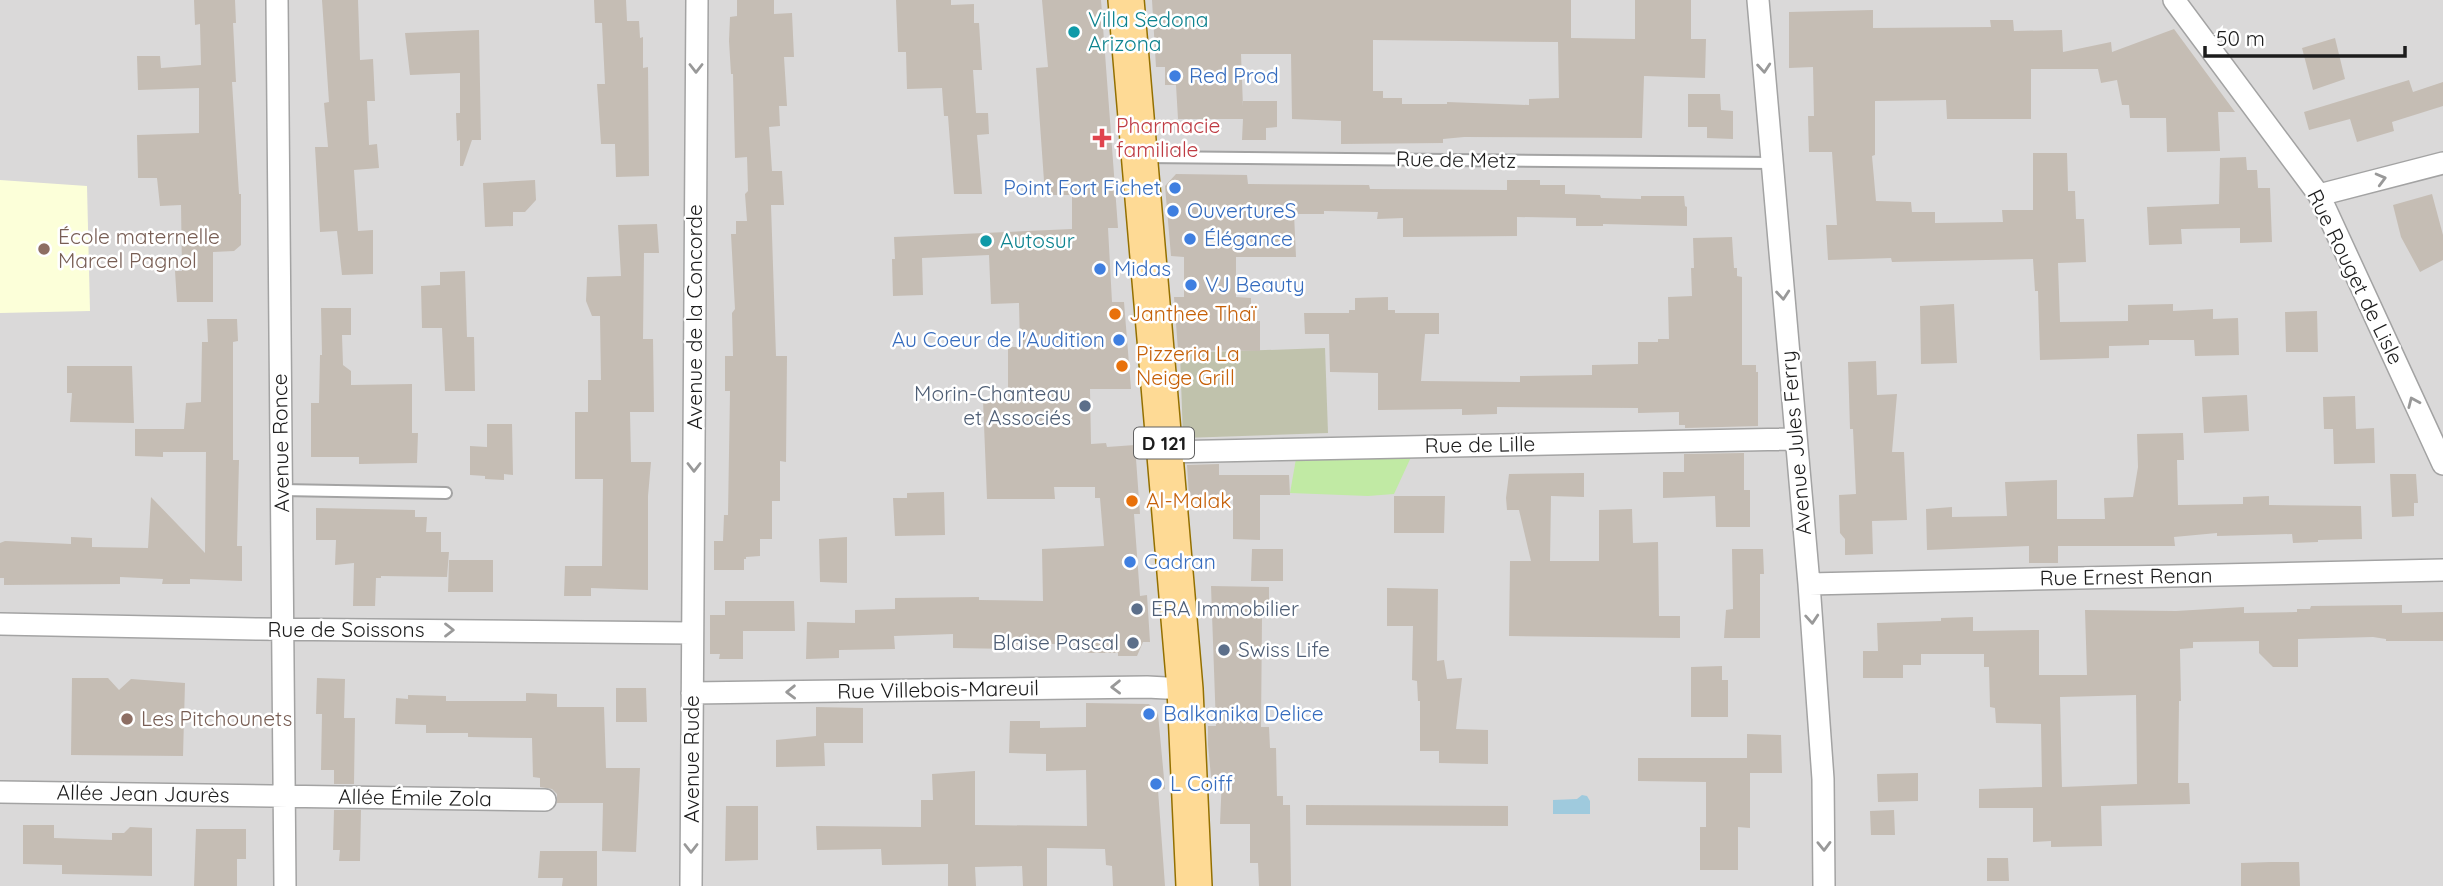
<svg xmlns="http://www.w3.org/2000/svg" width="2443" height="886" font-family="Quicksand,sans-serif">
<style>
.residential{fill:#dad9d9}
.education{fill:#fcffd9}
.construction{fill:#c0c2ac}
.grass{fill:#c1eaa4}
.water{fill:#9fcadd}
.building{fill:#c5bdb4;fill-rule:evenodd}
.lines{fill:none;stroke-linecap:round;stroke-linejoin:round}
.service-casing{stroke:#a3a3a3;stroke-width:14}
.minor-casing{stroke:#a3a3a3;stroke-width:24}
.primary-casing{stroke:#947000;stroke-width:38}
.service{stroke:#fff;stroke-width:10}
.minor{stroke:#fff;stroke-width:21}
.primary{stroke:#feda95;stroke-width:35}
.oneway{stroke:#999}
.culture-dot{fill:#0f9aa8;stroke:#fff;stroke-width:2.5}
.shop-dot{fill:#3f7fe0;stroke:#fff;stroke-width:2.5}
.health-dot{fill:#e0444e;stroke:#fff;stroke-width:2.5}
.education-dot{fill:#8d6e63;stroke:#fff;stroke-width:2.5}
.food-dot{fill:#e8710a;stroke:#fff;stroke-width:2.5}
.service-dot{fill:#5c6f8a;stroke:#fff;stroke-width:2.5}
.labels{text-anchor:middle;stroke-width:5;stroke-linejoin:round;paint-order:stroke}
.shield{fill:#fff;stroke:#606060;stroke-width:2}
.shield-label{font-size:19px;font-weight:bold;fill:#1c1c1c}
.culture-label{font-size:21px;fill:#0d838f;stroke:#fff;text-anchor:start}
.shop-label{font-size:21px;fill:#366cbe;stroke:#fff;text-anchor:start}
.health-label{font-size:21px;fill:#be3a42;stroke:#fff;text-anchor:start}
.street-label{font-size:21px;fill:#1c1c1c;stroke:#fff}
.education-label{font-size:21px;fill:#785e54;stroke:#fff;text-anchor:start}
.food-label{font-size:21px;fill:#c56008;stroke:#fff;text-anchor:start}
.service-label{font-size:21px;fill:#4e5e75;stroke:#fff;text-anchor:end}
</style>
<rect width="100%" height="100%" fill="#eeebe1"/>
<path class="residential" d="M0,0h2443v886h-2443z"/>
<path class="education" d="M0,180l87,6 3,125 -90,2z"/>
<path class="construction" d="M1325,348l3,85 -145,5 -3,-85z"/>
<path class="grass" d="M1297,453l115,2 -18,39 -26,2 -78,-3z"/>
<path class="water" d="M1582,795l5,1 3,5v13h-37v-14l24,-1z"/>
<path class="building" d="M194,0h41l1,23h-3l3,59h-4l7,112h2v51l-7,6 -21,1v50h-36l-2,-31h7l-1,-66 -21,1 -3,-28h-19l-1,-43 62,-2v-45l-61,2 -1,-34h23l1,12 40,-3 -1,-41 -5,1z
M322,0h36l2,60 13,-1 2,42h-8l2,44 8,-1 2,24 -25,2 4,61 15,-1v44l-31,1 -5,-44 -17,1 -5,-85h13l-4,-44 5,-1z
M594,0h32l1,21h12l1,17 3,-1v31l5,-1 1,109 -33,1 -1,-33h-14l-4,-60h8l-3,-61h-7z
M737,0h37v14l18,-1 2,44h-10l3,49h-8l1,20 -11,1 3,44h10l2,34h-13l5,151h11l-1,106 -6,-1v40h-8v38h-12v17l-14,1v2h-2v11h-30v-29h9l1,-26h4l2,-124h-5v-35h8l-1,-43 3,-4 -4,-75h5v-13h11l-2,-27 3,-3 -1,-34 -12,1 -2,-84h-2l-2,-33 1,-24 7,-1z
M896,0h55v5l23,-1v19h5l3,47h-9l3,43h12l1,21 -12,1 5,59h-28l-6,-78h-4l-2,-28 -35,1 -1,-37h-8z
M1042,0h59l17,228h-10l4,74h12l7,87h-41l1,55 15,-1 1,4 28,-2 5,69h-6l6,82 7,-1 3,47h-7l-6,14h-19v-3h-33v-6l-10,1v-4h-61v5l-61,-1v-14l-59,2 1,13 -56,1v8l-33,1 1,-37 48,1v-13l40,-1v-11l84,-1v3l64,1 -1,-52 62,-3 -4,-48h-5v-11h-41l1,12h-68l-4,-99h25v-53h12l-1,-44 -28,1 -2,-49 -67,3 1,37 -30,1 -1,-37h3l-1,-22 178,-8v-34h-27l-9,-127 12,-1z
M1152,0h419v38l64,1v-39h56v39h15l-1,39 -61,-2 -2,62 -178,-1 -21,2v4l-102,1v-23l-49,-2 -1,-65h-50l2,53v-6h34v26l-11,1v12h-24l1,-21h-65l-2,-34h-11v-18h-9zM1373,40l185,2 1,56 -30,1v6l-82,-3v2h-45v-6h-19v-7h-10z
M1873,10v18l118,-1 -1,-7h23l1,11 48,-1 1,22 48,-10 1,10 62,-23 61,83h-17l2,39 -53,1 -1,-34h-36l-1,-13h-7l-5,-25 -16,3 -3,-14h-67v50h-84l-1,-19 -71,1v54l-3,1 4,45 35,1 1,10h23v11l68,-1 -1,-12h31v-57h34l1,38h7l1,28h8l2,43 -28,1 2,59 68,-1v-16l45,-1v7l40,-2v10l25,-1 1,37 -44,1 -1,-16h-45v5l-40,1v12l-69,2 -2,-69h-3l-2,-32 -141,3 -1,-4 -63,2 -2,-35h11l-5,-73h-23l-1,-36h6l-1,-49 -24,1v-56z
M479,30l2,110h-9l-9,26h-3v-26l-3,1 -1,-28h4v-40l-50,2 -5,-42z
M2335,38l10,41 -32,11 -11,-42z
M2409,80l4,12 30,-10v24l-51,16 2,9 -37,11 -7,-23 -41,11 -5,-18z
M1688,94h32l1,16 12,1v28l-26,-1v-11h-19z
M2246,157l1,13h10l1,18h12l2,54 -32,1v-15l-59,1 1,15 -33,1 -2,-38 72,-3 1,-46z
M1176,174l71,1 1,9 121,1 1,4 137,1v-10h33v5h25v9l35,1 1,3 40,1v-3h43l1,10 2,1v19l-84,-2v2h-27v-8l-59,-1v19l-114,1v-19l-26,1 1,-7 -54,-1v3h-30l2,43h-60v40l15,1v23h9v30l-82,-1 -4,-53h10v-40l-13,-1 -6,-70z
M535,180l1,20 -11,12h-12v14l-28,1 -2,-44z
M2432,194l11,41v25l-23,12 -19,-35 -8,-32z
M657,224l2,29h-15l-1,86h10l1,73h-24l1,50h20l-3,34v94l-57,-2v8h-27l1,-30h37l1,-87h-28v-67h13v-32h13l-1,-64h-8l-6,-15 1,-24 34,-1 -3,-51z
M1732,237l2,31h3v8l5,1v88h14v7h2v54l-73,2v-3h-6v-13l-41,1v-5l-141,-1v7l-35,1v-6l-84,1v-37l-48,-1 -1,-38h-24l-1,-21h45v-3h6v-12l33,-1v13h7v3h44v21h-14l-4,47 99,1v-6l72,-1v-10l46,-1v-22h20v-3h11l-1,-42 24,-1 -1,-28h3l-1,-30z
M465,271l2,66h7l1,54h-30l-3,-63h-20l-1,-42 19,-1v-13z
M1954,304l3,59 -36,1 -1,-58z
M321,308h30v27h-9l1,30 8,6v14l61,-1v49h6l-1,30 -58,1v-7h-48v-54h8l1,-48h2z
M2317,311l1,41h-32l-1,-40z
M207,319h30l1,22 -5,1v118h6l-2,86h5v35l-52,-2v5h-28l1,-5 -43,-2v7l-116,1v-7h-4v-35l5,-2 66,3v-7l21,1v9l56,1 3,-51 54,56 1,-101h-43v5l-28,-1v-27h49l2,-26 15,-1 1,-60h6z
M1876,361l1,34 20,-1 -5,58h12l3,68 -35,1 1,33 -28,1v-16l-5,-6 -1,-38 17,-1 -3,-65h-3l-2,-67z
M67,366h65l2,57 -64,-1 2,-29h-5z
M2247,395l2,36 -45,2 -2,-36z
M2355,396l1,33 18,-1 1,35 -41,1 -1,-35h-9l-1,-32z
M487,424h25l1,51 -9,-1v6l-19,-1v-3l-15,-1v-29l17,1z
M2183,433l1,27h-7l1,45 65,-1v-7l26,-1v9l92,1 1,33 -44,1v2l-25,1 -1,-9 -75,2v-3l-43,4 1,9h-117v17h-29v-17l-102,4 -1,-41 26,-2v10l55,-1 -2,-34 52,-2v39h48l-1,-21 29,-1 5,-30 -1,-33z
M1744,453v37h6v37h-34l-1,-31 -52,2v-26h21v-18z
M1219,464v11h70l1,20h-30v45l-27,-1v-43h-44l-2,-31z
M1584,473v24l-33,-1 -1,65h49v-51l33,-1 1,34 25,-1 1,74h21v22l-171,-2 1,-75h21l-12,-51h-12l-1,-12 3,-24z
M2390,474h26l2,29h-4v13l-22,1z
M944,492l1,43 -50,1 -2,-38h14v-5z
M1394,496h51l-1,37h-50z
M316,508l99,2v7h12l-1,15h15v20h8l-2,25 -66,-1v2h-5l-1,28h-22l1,-43 -19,2 1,-25h-20z
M847,537v46l-27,-1 -1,-43z
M1252,549h31v32h-32z
M1732,549h31l1,25h-4v64h-36l2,-28 7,-1z
M449,560h44v32h-45z
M1211,586l58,1v29l-7,1 -1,110h8l1,21h6l1,48h6v9h7l1,81h-32l-1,-23h-8v-39h-30l2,-47h-11l-3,-32v-19h8z
M1387,588l51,1 -1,72 7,-1 3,19 15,-1 -6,51 32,1v34l-49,-1v-12h-19v-50h-2l-1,-20 -5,-1 1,-54h-26z
M725,601h69l1,30h-52v28h-24l1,-5h-10v-39h15z
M2402,605v8l41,-1v29h-57v-2l-13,-2 -75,2v28h-25l-14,-14v-12l-66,1v6l-13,1 1,52h-2l-1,82h11l1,21 -89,2 1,40 -51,1v-6l-18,1v-34h-54v-19l63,-2 -1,-63 -45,-1 -1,-15 -5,-1 -1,-40h-5v-13h-63v11h-18v13h-40v-27h15l-1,-28 64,-2v-3l32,-1v14l66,-1v45h48l-2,-65 91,1 68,-4v6l53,-1v-3h13l1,-3zM2136,695l1,89 -75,3 -2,-90z
M1722,666v14h6v37h-37v-50z
M72,678h36l11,12 12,-11 54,4 -2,73 -112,-1z
M317,678l28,1 -1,39h11l-1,66h-20v-14h-13l1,-56h-6z
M616,688h30l1,34h-31z
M526,693l31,1v13h47l2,61h34l-4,84 -34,-1 1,-48h-46v-9l-5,-5 -12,-2v-9l-7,-1 -1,-39 -64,-1v-4h-42v-8l-31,-1 1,-26 12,1v-4l38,1v5h80z
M1086,703l63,1 9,10 7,75 -7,1 7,96h-52l-1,-20 -6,-1 -1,-16 -58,-1v38h-24l-1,-20 -47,1 1,19h-28v-22l-66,1 -1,-16 -64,1 -1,-24 105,1v-27h12l-1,-26 43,-3v54l112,1 -1,-56 -40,1v-17l-37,-1 1,-32h30v7l46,-1z
M816,707l47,1v35h-39l1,23 -49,1v-27l40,-4z
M1747,734l34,1 1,38h-32v55l-12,-1v43h-38v-43h6v-45l-68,-1v-23h109z
M1918,773v28l-40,1 -1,-28z
M1306,805l202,1v20l-202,-1z
M726,806h32v54l-33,1z
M334,810h27l-1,51h-21l1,-11h-7z
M1894,810l1,25h-24l-1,-24z
M23,825h31v13l58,2v-7h12l6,-6 22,1v48l-90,-2v-9l-39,-1z
M196,829h50v30h-9v27h-43z
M540,851h57v35h-35l1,-8h-25z
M1987,858h21l1,23h-22z
M2271,862h28l1,24h-59v-23z"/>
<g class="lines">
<defs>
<path id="service" d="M1145,157l627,6
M282,490l164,3"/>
<path id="minor" d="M277,0l8,886
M1758,0l51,584 14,195 1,107
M2174,0l145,195 124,269
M2319,195l124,-32
M1164,452l632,-13
M1809,584l634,-14
M0,624l258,5 433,4
M692,693l455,-6 38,2
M0,792l545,8
M691,886l6,-886"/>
<path id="primary" d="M1126,0l59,689 9,197"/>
</defs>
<use href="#service" class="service-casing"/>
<use href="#minor" class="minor-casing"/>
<use href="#primary" class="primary-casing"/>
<use href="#service" class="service"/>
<use href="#minor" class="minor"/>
<use href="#primary" class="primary"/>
</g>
<defs><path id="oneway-chevron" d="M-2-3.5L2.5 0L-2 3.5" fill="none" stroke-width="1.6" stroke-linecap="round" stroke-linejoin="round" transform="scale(1.75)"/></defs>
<g class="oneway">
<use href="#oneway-chevron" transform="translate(696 68) rotate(90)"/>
<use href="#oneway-chevron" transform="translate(1764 68) rotate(85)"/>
<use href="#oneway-chevron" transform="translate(2381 179) rotate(-15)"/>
<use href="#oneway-chevron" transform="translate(1783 295) rotate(85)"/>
<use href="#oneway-chevron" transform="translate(2413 402) rotate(-114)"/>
<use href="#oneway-chevron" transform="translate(694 467) rotate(90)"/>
<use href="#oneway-chevron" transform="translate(1812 619) rotate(86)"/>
<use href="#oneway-chevron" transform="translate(449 630)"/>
<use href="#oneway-chevron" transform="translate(1116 687) rotate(179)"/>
<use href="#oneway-chevron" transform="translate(791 692) rotate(179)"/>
<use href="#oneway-chevron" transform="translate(1824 846) rotate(89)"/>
<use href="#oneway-chevron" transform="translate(691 848) rotate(90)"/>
</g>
<g class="culture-dot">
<circle cx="1074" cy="32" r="7"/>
<circle cx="986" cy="241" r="7"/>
</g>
<g class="shop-dot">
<circle cx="1175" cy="76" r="7"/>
<circle cx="1175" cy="188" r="7"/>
<circle cx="1173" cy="211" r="7"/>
<circle cx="1190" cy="239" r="7"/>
<circle cx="1100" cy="269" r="7"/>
<circle cx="1191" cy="285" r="7"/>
<circle cx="1119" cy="340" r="7"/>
<circle cx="1130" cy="562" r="7"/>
<circle cx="1149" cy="714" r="7"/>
<circle cx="1156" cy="784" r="7"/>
</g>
<path class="health-dot" d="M1098.5 127.5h7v7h7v7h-7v7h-7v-7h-7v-7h7z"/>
<g class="education-dot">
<circle cx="44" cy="249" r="7"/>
<circle cx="127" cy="719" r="7"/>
</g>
<g class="food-dot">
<circle cx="1115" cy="314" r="7"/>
<circle cx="1122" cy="366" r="7"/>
<circle cx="1132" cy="501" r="7"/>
</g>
<g class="service-dot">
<circle cx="1085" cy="406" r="7"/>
<circle cx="1137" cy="609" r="7"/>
<circle cx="1133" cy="643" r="7"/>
<circle cx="1224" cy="650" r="7"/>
</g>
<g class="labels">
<rect class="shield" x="1134" y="427.5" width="60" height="31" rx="5"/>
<g class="shield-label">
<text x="1164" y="450">D 121</text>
</g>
<g class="culture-label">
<text x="1088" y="27">Villa Sedona<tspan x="1088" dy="24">Arizona</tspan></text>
<text x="1000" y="248">Autosur</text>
</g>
<g class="shop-label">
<text x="1189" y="83">Red Prod</text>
<text x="1161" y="195" text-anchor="end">Point Fort Fichet</text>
<text x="1187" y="218">OuvertureS</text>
<text x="1204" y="246">Élégance</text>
<text x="1114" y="276">Midas</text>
<text x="1205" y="292">VJ Beauty</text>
<text x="1105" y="347" text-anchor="end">Au Coeur de l'Audition</text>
<text x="1144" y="569">Cadran</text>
<text x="1163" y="721">Balkanika Delice</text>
<text x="1170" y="791">L Coiff</text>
</g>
<g class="health-label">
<text x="1116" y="133">Pharmacie<tspan x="1116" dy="24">familiale</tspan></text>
</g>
<g class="street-label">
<text transform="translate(1456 160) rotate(1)" y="7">Rue de Metz</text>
<text transform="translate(2355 277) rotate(64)" y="7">Rue Rouget de Lisle</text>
<text transform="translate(695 317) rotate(-90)" y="7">Avenue de la Concorde</text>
<text transform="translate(281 443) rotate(-91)" y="7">Avenue Ronce</text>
<text transform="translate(1796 443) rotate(-95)" y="7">Avenue Jules Ferry</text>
<text transform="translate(1480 445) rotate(-1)" y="7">Rue de Lille</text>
<text transform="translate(2126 577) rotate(-1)" y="7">Rue Ernest Renan</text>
<text x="346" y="637">Rue de Soissons</text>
<text transform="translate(938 690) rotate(-1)" y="7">Rue Villebois-Mareuil</text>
<text transform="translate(692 759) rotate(-90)" y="7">Avenue Rude</text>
<text transform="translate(143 794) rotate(1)" y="7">Allée Jean Jaurès</text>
<text transform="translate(415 798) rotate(1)" y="7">Allée Émile Zola</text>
</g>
<g class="education-label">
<text x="58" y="244">École maternelle<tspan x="58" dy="24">Marcel Pagnol</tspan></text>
<text x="141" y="726">Les Pitchounets</text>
</g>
<g class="food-label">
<text x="1129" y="321">Janthee Thaï</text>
<text x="1136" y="361">Pizzeria La<tspan x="1136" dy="24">Neige Grill</tspan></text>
<text x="1146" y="508">Al-Malak</text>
</g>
<g class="service-label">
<text x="1071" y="401">Morin-Chanteau<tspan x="1071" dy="24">et Associés</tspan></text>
<text x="1151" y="616" text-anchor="start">ERA Immobilier</text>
<text x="1119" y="650">Blaise Pascal</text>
<text x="1238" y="657" text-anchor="start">Swiss Life</text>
</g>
</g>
<path d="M2205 46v10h200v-10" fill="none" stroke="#1c1c1c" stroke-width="3.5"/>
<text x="2216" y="46" font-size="21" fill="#1c1c1c" stroke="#ffffff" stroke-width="5" paint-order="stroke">50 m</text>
</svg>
